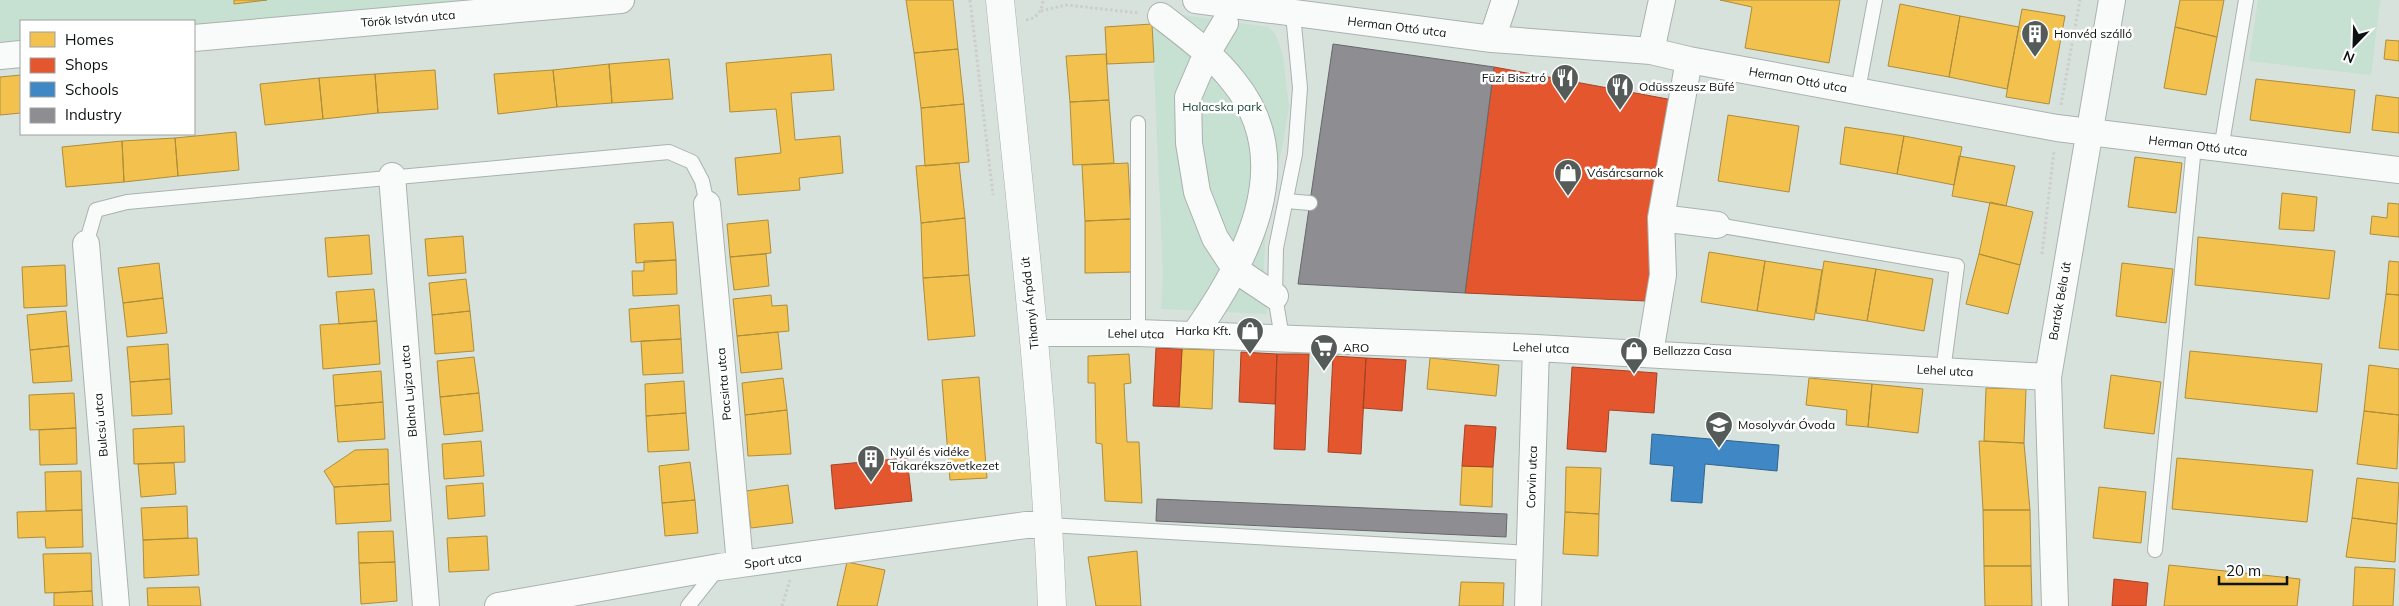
<svg xmlns="http://www.w3.org/2000/svg" width="2399" height="606" font-family="Mulish,sans-serif">
<style>
.green{fill:#c6e0d1}
.homes{fill:#f2c14e;stroke:#ad8d3b}
.shops{fill:#e4572e;stroke:#a44325}
.schools{fill:#3f88c5;stroke:#30658f}
.industry{fill:#8d8d92;stroke:#67686b}
.lines{fill:none;stroke-linecap:round;stroke-linejoin:round}
.lane-casing{stroke:#aab2ae;stroke-width:16}
.street-casing{stroke:#aab2ae;stroke-width:28}
.secondary-casing{stroke:#aab2ae;stroke-width:29}
.path{stroke:#cbcecc;stroke-width:3;stroke-dasharray:2.5 2.5;stroke-linecap:butt}
.lane{stroke:#f9fbfa;stroke-width:14}
.street{stroke:#f9fbfa;stroke-width:26}
.secondary{stroke:#f9fbfa;stroke-width:28}
.labels{text-anchor:middle;stroke-width:5;stroke-linejoin:round;paint-order:stroke}
.street-label{font-size:12px;fill:#0d1310;stroke:#fff}
.poi-label{font-size:12px;fill:#0d1310;stroke:#fff;text-anchor:start}
.park-label{font-size:12px;fill:#1b4934;stroke:#fff}
</style>
<rect width="100%" height="100%" fill="#d8e2dd"/>
<path class="green" d="M0,0h491l-297,28v-7h-173v23l-21,2z
M2258,0h122l-9,75 -122,-14z
M1154,11l115,16 7,8 7,21 6,51 -6,36 -16,74 -3,46 3,51 -106,-5 2,-35 -11,-250z"/>
<path class="homes" d="M234,0h33l-33,4z
M906,0h47l5,49 -44,4z
M1720,0h120l-11,63 -84,-15 7,-41z
M2180,0h44l-7,37 -42,-10z
M1900,4l60,12 -11,61 -61,-11z
M2022,9l43,7 -16,88 -43,-7z
M1960,16l59,11 -12,62 -58,-12z
M1152,24l2,38 -47,2 -2,-37z
M2175,27l42,10 -11,58 -42,-7z
M2386,40l13,1v20l-15,-2z
M958,49l6,55 -43,4 -7,-55z
M831,54l3,36 -43,3 4,47 45,-4 3,37 -44,5 1,12 -62,5 -3,-37 46,-5 -5,-44 -46,3 -4,-49z
M1106,54l3,46 -39,2 -4,-46z
M669,59l4,40 -61,4 -3,-39z
M609,64l3,39 -55,4 -4,-37z
M435,70l3,39 -60,4 -3,-39z
M553,70l4,37 -59,7 -4,-40z
M375,74l3,39 -55,6 -4,-41z
M21,75v38l-21,2v-38z
M319,78l4,41 -58,6 -5,-41z
M2256,79l99,11 -5,43 -100,-13z
M2376,95l23,3v35l-27,-3z
M1109,100l5,63 -41,2 -3,-63z
M964,104l5,58 -44,4 -4,-58z
M1728,115l71,11 -10,66 -71,-11z
M1845,127l59,9 -7,38 -57,-10z
M236,132l3,38 -61,6 -3,-38z
M1904,136l58,11 -8,38 -57,-11z
M175,138l3,38 -54,6 -2,-41z
M122,141l2,41 -58,5 -4,-40z
M1959,156l56,10 -9,40 -54,-10z
M2135,157l47,6 -6,50 -48,-6z
M959,163l6,55 -44,5 -5,-57z
M1128,163l3,56 -46,2 -3,-56z
M2282,193l35,4 -3,34 -35,-2z
M1990,202l43,10 -13,53 -41,-11z
M2388,203l11,1v33l-29,-3 2,-18 15,2z
M965,218l4,57 -46,3 -2,-55z
M1131,219l3,53 -49,1v-52z
M768,220l3,33 -41,4 -3,-33z
M673,222l3,38 -40,3 -2,-39z
M369,235l3,39 -44,3 -3,-39z
M463,236l3,37 -38,3 -3,-37z
M2198,237l137,14 -6,48 -134,-14z
M1709,252l56,9 -8,50 -56,-9z
M766,254l3,32 -35,4 -4,-33z
M1979,254l41,11 -12,49 -42,-10z
M676,260l1,34 -44,2 -1,-25h12v-10z
M1765,261l57,9 -8,50 -57,-9z
M1824,261l52,8 -9,52 -51,-8z
M2389,261l10,1v33l-13,-1z
M159,263l4,35 -40,5 -5,-35z
M2122,263l51,6 -7,54 -50,-7z
M65,265l2,41 -43,2 -2,-41z
M1876,269l57,10 -9,52 -57,-10z
M969,275l6,61 -47,4 -5,-62z
M466,279l4,32 -38,4 -3,-32z
M374,289l3,32 -38,3 -3,-32z
M2386,294l13,1v55l-20,-2z
M771,295l1,11 15,-1 2,26 -52,5 -4,-37z
M163,298l4,35 -40,4 -4,-34z
M679,305l2,34 -50,3 -2,-33z
M66,311l3,35 -39,4 -3,-35z
M470,311l4,40 -39,3 -3,-39z
M377,321l3,43 -57,5 -3,-44z
M778,332l4,37 -41,4 -4,-37z
M681,339l2,34 -40,2 -2,-34z
M168,344l2,35 -40,3 -3,-35z
M69,346l3,35 -39,2 -3,-33z
M1182,349l32,1 -2,59 -33,-2z
M2190,351l132,13 -5,48 -132,-14z
M1129,354l2,29 -7,1 3,58h12l3,61 -37,-2 -3,-57 -6,-1 -1,-60h-7v-27z
M474,357l5,36 -39,4 -3,-36z
M1430,358l69,7 -3,31 -69,-7z
M2369,365l30,4v46l-35,-4z
M381,371l2,31 -48,4 -2,-31z
M2111,375l50,7 -7,52 -50,-6z
M979,377l8,101 -37,2 -8,-100z
M783,378l4,32 -42,5 -3,-32z
M1809,378l63,6 -4,43 -22,-2 1,-15 -41,-5z
M170,379l2,35 -40,2 -2,-34z
M684,381l2,32 -40,3 -1,-32z
M1872,384l51,5 -5,44 -50,-6z
M1986,388l40,1 -2,54 -40,-2z
M74,393l2,35 -46,2 -1,-35z
M479,393l4,38 -39,4 -4,-38z
M383,402l2,37 -47,3 -3,-36z
M787,410l4,44 -43,2 -3,-41z
M2364,411l35,4 -2,54 -40,-5z
M686,413l3,37 -41,2 -2,-36z
M184,426l1,36 -51,2 -1,-35z
M76,428l1,36 -37,1 -1,-35z
M481,441l3,35 -40,3 -2,-35z
M1979,441l45,2 6,67h-47z
M388,449l1,35 -55,3 -10,-16 31,-21z
M2177,458l136,12 -6,52 -135,-13z
M690,462l5,38 -33,3 -3,-37z
M174,463l2,31 -35,3 -3,-33z
M1462,466l31,1 -1,40 -32,-2z
M1566,467l35,1 -2,46 -34,-2z
M81,471l1,39 -36,1 -1,-39z
M2357,478l42,5 -2,41 -45,-6z
M483,483l2,33 -37,3 -2,-33z
M389,484l2,37 -55,3 -2,-37z
M788,485l5,38 -42,5 -5,-37z
M2099,487l47,5 -5,51 -48,-5z
M695,500l3,33 -33,3 -3,-33z
M187,506l1,32 -45,2 -2,-32z
M82,510l1,37 -37,1 -1,-11 -27,1 -1,-26z
M1983,510h47l1,56h-47z
M1565,512l34,2 -1,42 -35,-2z
M2352,518l45,6 -2,38 -49,-5z
M393,531l2,31 -36,1 -1,-31z
M487,536l2,34 -40,2 -2,-34z
M197,538l2,37 -55,3 -1,-38z
M1137,551l4,55h-45l-8,-49z
M91,553l1,38 -47,2 -2,-39z
M395,562l2,39 -36,3 -2,-41z
M847,562l38,8 -8,36h-40z
M2169,565l131,14 -3,27h-133z
M1984,566h47l1,40h-47z
M2355,567l40,2 -2,37h-40z
M1461,582l43,1 -1,23h-44z
M199,587l2,19h-53l-1,-18z
M92,591l1,15h-39v-13z"/>
<path class="shops" d="M1494,67l179,33 -27,201 -181,-8z
M1156,348l26,1 -3,58 -26,-1z
M1241,352l36,2 -2,50 -36,-2z
M1277,354h32l-4,96 -31,-1z
M1333,356l33,2 -5,96 -33,-2z
M1366,358l40,2 -4,51 -39,-3z
M1572,367l85,6 -3,40 -45,-3 -3,42 -39,-3z
M1465,425l31,2 -3,40 -31,-1z
M907,458l5,43 -77,8 -4,-44z
M2114,579l34,4 -2,23h-34z"/>
<path class="schools" d="M1652,434l127,11 -2,26 -72,-7 -3,39 -31,-2 3,-35 -24,-2z"/>
<path class="industry" d="M1333,44l161,23 -29,226 -167,-9z
M1157,499l350,15 -1,23 -350,-16z"/>
<g class="lines">
<defs>
<path id="lane" d="M1858,90l17,-90
M2221,149l25,-149
M1286,201l24,2
M1717,225l240,41 -14,105
M86,244l10,-34 31,-8 542,-50 23,10 10,19 5,23
M1138,333v-210
M1282,338l-7,-42 1,-48 19,-94 5,-66 -7,-74
M1049,525l480,28
M2155,550l39,-404
M688,606l31,-39"/>
<path id="street" d="M1196,0l296,39 159,12 38,9 368,68 342,42
M1161,16c26,20 53,40 73,66 66,81 11,181 -40,253
M1225,23l-18,30 -19,44 1,46 8,49 18,46 21,32 39,26
M194,38l427,-38
M1492,39l13,-39
M1651,51l11,-51
M0,56l21,-2
M1689,60l-28,158 56,7
M392,176l34,430
M707,204l33,360
M86,244l30,362
M1034,333h104l398,15 512,29
M1650,353l13,-78 -2,-57
M498,606l221,-39 307,-42h23
M1528,606l8,-258
M2055,606l-7,-229 64,-377"/>
<path id="secondary" d="M1000,0c20,202 44,403 52,606"/>
</defs>
<use href="#lane" class="lane-casing"/>
<use href="#street" class="street-casing"/>
<use href="#secondary" class="secondary-casing"/>
<path class="path" d="M970,0l23,195
M1041,11l25,-6 73,8
M1026,20c11,-2 16,-9 17,-20
M2061,105l19,-105
M2042,254l12,-103
M782,606l8,-26"/>
<use href="#lane" class="lane"/>
<use href="#street" class="street"/>
<use href="#secondary" class="secondary"/>
</g>
<defs>
<symbol id="building-pin" viewBox="-11 -11 22 30"><path d="M0 17L-7.5 6A9.5 9.5 0 1 1 7.5 6Z" fill="#545b58" stroke="#fff"/><path d="M-4-6H4V6H1V3H-1V6H-4ZM-2.5-4.3h1.7v1.8h-1.7ZM.8-4.3h1.7v1.8H.8ZM-2.5-1h1.7V.8h-1.7ZM.8-1h1.7V.8H.8Z" fill="#fff"/></symbol>
<symbol id="restaurant-pin" viewBox="-11 -11 22 30"><path d="M0 17L-7.5 6A9.5 9.5 0 1 1 7.5 6Z" fill="#545b58" stroke="#fff"/><path d="M-5-6h1v4h1v-4h1v4h1v-4h1v5L-1.5 .5V6h-2V.5L-5-1ZM5-6V6H3V1.5H1.5Q1.5-4 5-6Z" fill="#fff"/></symbol>
<symbol id="shop-pin" viewBox="-11 -11 22 30"><path d="M0 17L-7.5 6A9.5 9.5 0 1 1 7.5 6Z" fill="#545b58" stroke="#fff"/><path d="M-5-2.5h2.3a2.7 3.5 0 0 1 5.4 0H5L5.5 6h-11ZM-1.5-2.5h3a1.5 2.3 0 0 0-3 0Z" fill="#fff"/></symbol>
<symbol id="supermarket-pin" viewBox="-11 -11 22 30"><path d="M0 17L-7.5 6A9.5 9.5 0 1 1 7.5 6Z" fill="#545b58" stroke="#fff"/><path d="M-6-5.5h2.5l.6 2H6L4.5 2H-2.5L-4.4-4H-6ZM-1.5 3.2a1.3 1.3 0 1 0 .1 0ZM3 3.2a1.3 1.3 0 1 0 .1 0Z" fill="#fff"/></symbol>
<symbol id="school-pin" viewBox="-11 -11 22 30"><path d="M0 17L-7.5 6A9.5 9.5 0 1 1 7.5 6Z" fill="#545b58" stroke="#fff"/><path d="M0-5L7-2L0 1L-7-2ZM-4 1L0 2.5L4 1V4Q0 6-4 4Z" fill="#fff"/></symbol>
</defs>
<g fill-rule="evenodd">
<use href="#building-pin" x="2019" y="18" width="32" height="43"/>
<use href="#restaurant-pin" x="1549" y="62" width="32" height="43"/>
<use href="#restaurant-pin" x="1604" y="71" width="32" height="43"/>
<use href="#shop-pin" x="1552" y="157" width="32" height="43"/>
<use href="#shop-pin" x="1234" y="315" width="32" height="43"/>
<use href="#supermarket-pin" x="1308" y="332" width="32" height="43"/>
<use href="#shop-pin" x="1618" y="335" width="32" height="43"/>
<use href="#school-pin" x="1703" y="409" width="32" height="43"/>
<use href="#building-pin" x="855" y="443" width="32" height="43"/>
</g>
<g class="labels">
<g class="street-label">
<text transform="translate(408 19) rotate(-5)" y="4">Török István utca</text>
<text transform="translate(1397 27) rotate(7)" y="4">Herman Ottó utca</text>
<text transform="translate(1798 80) rotate(10)" y="4">Herman Ottó utca</text>
<text transform="translate(2198 146) rotate(7)" y="4">Herman Ottó utca</text>
<text transform="translate(2060 301) rotate(-80)" y="4">Bartók Béla út</text>
<text transform="translate(1030 303) rotate(-96)" y="4">Tihanyi Árpád út</text>
<text transform="translate(1136 334) rotate(1)" y="4">Lehel utca</text>
<text transform="translate(1541 348) rotate(2)" y="4">Lehel utca</text>
<text transform="translate(1945 371) rotate(3)" y="4">Lehel utca</text>
<text transform="translate(724 384) rotate(-95)" y="4">Pacsirta utca</text>
<text transform="translate(409 391) rotate(-95)" y="4">Blaha Lujza utca</text>
<text transform="translate(101 425) rotate(-95)" y="4">Bulcsú utca</text>
<text transform="translate(1532 477) rotate(-88)" y="4">Corvin utca</text>
<text transform="translate(773 561) rotate(-7)" y="4">Sport utca</text>
</g>
<g class="poi-label">
<text x="2054" y="38">Honvéd szálló</text>
<text x="1546" y="82" text-anchor="end">Füzi Bisztró</text>
<text x="1639" y="91">Odüsszeusz Büfé</text>
<text x="1587" y="177">Vásárcsarnok</text>
<text x="1231" y="335" text-anchor="end">Harka Kft.</text>
<text x="1343" y="352">ARO</text>
<text x="1653" y="355">Bellazza Casa</text>
<text x="1738" y="429">Mosolyvár Óvoda</text>
<text x="890" y="456">Nyúl és vidéke<tspan x="890" dy="14">Takarékszövetkezet</tspan></text>
</g>
<g class="park-label">
<text x="1222" y="111">Halacska park</text>
</g>
</g>
<rect x="20" y="20" width="175" height="115" fill="#ffffff" stroke="#9ea19f"/>
<rect x="30" y="32" width="25" height="15" fill="#f2c14e" stroke="#9ea19f"/>
<text x="65" y="45" font-size="15" fill="#0d1310">Homes</text>
<rect x="30" y="58" width="25" height="15" fill="#e4572e" stroke="#9ea19f"/>
<text x="65" y="70" font-size="15" fill="#0d1310">Shops</text>
<rect x="30" y="82" width="25" height="15" fill="#3f88c5" stroke="#9ea19f"/>
<text x="65" y="95" font-size="15" fill="#0d1310">Schools</text>
<rect x="30" y="108" width="25" height="15" fill="#8d8d92" stroke="#9ea19f"/>
<text x="65" y="120" font-size="15" fill="#0d1310">Industry</text>
<g transform="translate(2354 45) rotate(203)" stroke="#ffffff" stroke-width="4" paint-order="stroke">
<path d="M0-4L9 19L0 12L-9 19Z" fill="#0d1310"/>
<text y="-8" font-size="14" font-weight="bold" text-anchor="middle" fill="#0d1310">N</text>
</g>
<path d="M2219 576v8h68v-8" fill="none" stroke="#0d1310" stroke-width="2.5"/>
<text x="2226" y="576" font-size="15" fill="#0d1310" stroke="#ffffff" stroke-width="4" paint-order="stroke">20 m</text>
</svg>
